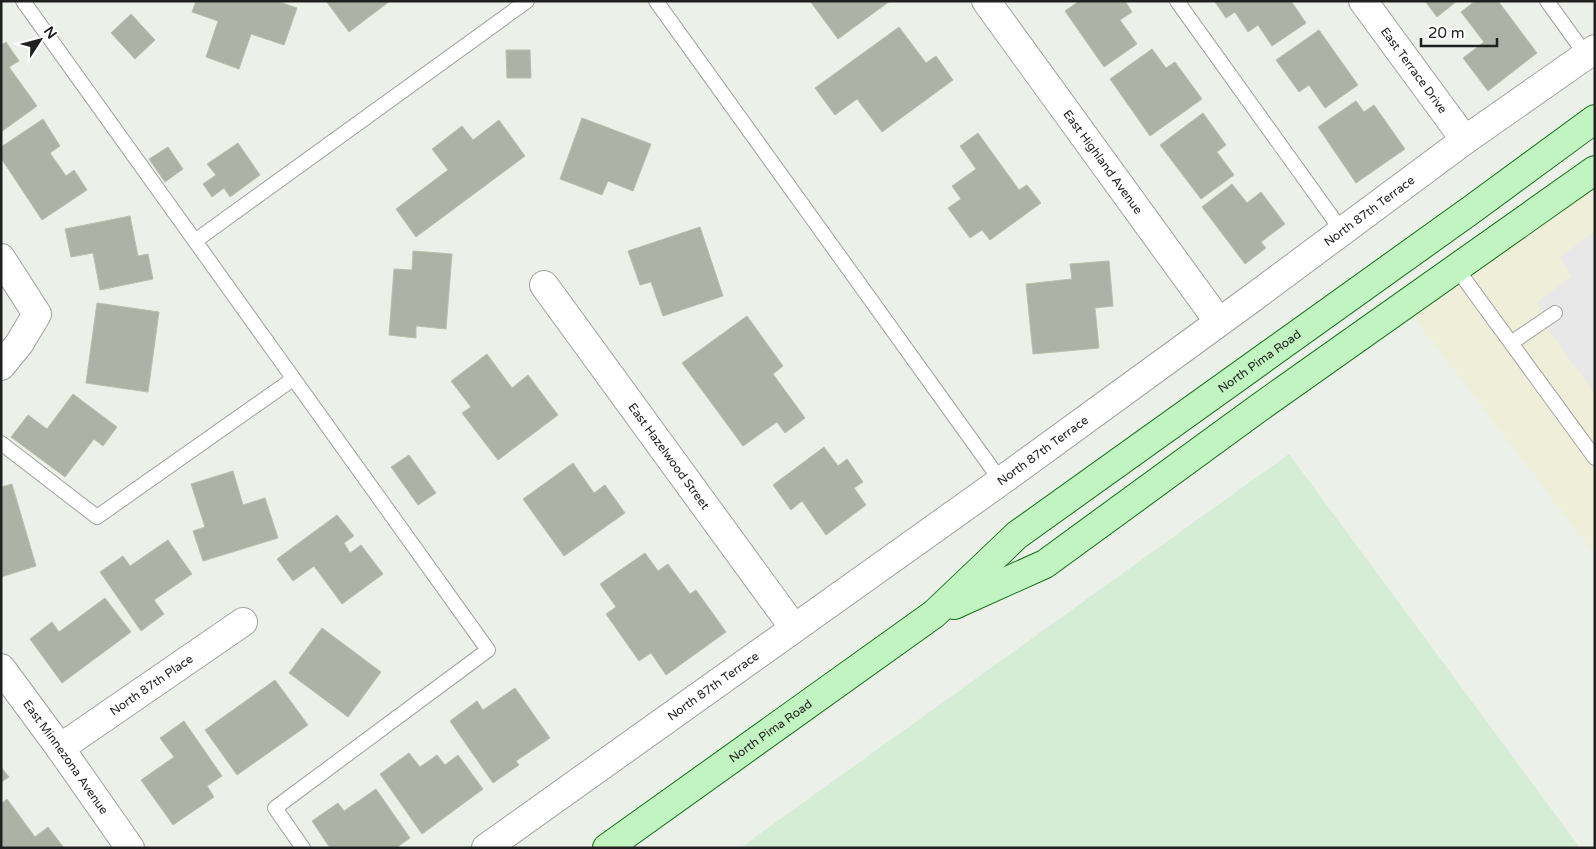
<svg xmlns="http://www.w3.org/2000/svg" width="1596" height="849" font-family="'Varela Round',sans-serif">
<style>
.commercial{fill:#efeed9}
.farmland{fill:#d5ecd5}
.parking{fill:#e8e8e8}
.building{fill:#aeb2a6;stroke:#b8c0ab}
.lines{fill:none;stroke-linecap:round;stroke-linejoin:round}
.lane-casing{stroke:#a1a1a1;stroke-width:16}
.street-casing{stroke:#a1a1a1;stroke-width:30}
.secondary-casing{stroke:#106f14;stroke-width:30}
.lane{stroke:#fff;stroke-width:14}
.street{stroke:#fff;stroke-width:28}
.secondary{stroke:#c2f4c1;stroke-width:28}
.labels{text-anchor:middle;stroke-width:4.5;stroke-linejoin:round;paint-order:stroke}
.street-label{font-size:12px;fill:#202020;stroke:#fff}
</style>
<rect width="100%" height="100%" fill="#ebf0e8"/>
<path class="commercial" d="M1595,166v389l-198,-260z"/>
<path class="farmland" d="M1289,454l291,394h-840z"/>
<path class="parking" d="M1595,232v162l-42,-58 -16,-33 35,-27 -12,-19z"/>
<path class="building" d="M196,1h81l20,7 -13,37 -33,-11 -12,35 -33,-12 12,-36 -26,-9z
M326,1h64l-41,31z
M810,1h80l-52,38z
M1079,1h46l7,11 -12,8 17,24 -33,23 -39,-56z
M1216,1h75l15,22 -34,23 -14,-21 -10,7 -13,-20 -9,6 -11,-16z
M1425,1h32l-20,16z
M1475,1h23l39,52 -49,38 -25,-33 21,-16 -23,-30z
M131,14l24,26 -20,19 -24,-26z
M899,27l27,36 10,-7 17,24 -71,52 -25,-33 -22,16 -20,-27z
M1319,30l39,55 -33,23 -16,-23 -10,7 -23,-32z
M6,42l13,19 -10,6 28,39 -36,26v-87z
M1152,49l14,19 9,-6 27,37 -52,37 -40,-57z
M506,50h24l1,28h-24z
M1356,101l8,11 10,-7 31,44 -49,34 -38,-56z
M1203,113l23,32 -9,7 17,23 -33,24 -41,-54z
M582,118l69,26 -18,47 -25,-10 -6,14 -42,-16z
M43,119l17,27 -10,7 16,23 8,-6 13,20 -45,30 -41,-62v-11z
M499,120l26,36 -109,81 -20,-28 52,-39 -16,-21 30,-23 11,14z
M978,133l41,57 8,-5 14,18 -51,37 -8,-10 -12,8 -22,-30 13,-9 -9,-13 24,-17 -16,-23z
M238,143l22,32 -30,22 -6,-9 -12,9 -9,-13 13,-9 -9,-11z
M168,147l15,22 -18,13 -16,-23z
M1232,184l15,19 14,-11 24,32 -24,18 5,6 -21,16 -43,-57z
M130,216l8,40 10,-2 5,25 -53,11 -7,-37 -22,4 -6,-28z
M700,227l23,69 -60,20 -12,-34 -11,3 -12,-34z
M413,251l39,3 -6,75 -30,-3v12l-27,-3 5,-66 18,1z
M1109,261l4,45 -18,2 4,40 -66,6 -7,-70 46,-5 -2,-15z
M97,303l62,9 -11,80 -62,-9z
M747,316l36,50 -10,8 32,44 -20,15 -8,-11 -34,24 -61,-83z
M487,354l25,34 16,-13 30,40 -60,45 -36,-47 9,-6 -20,-26z
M73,394l44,33 -14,19 -9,-7 -29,38 -54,-40 17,-22 19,14z
M824,447l14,19 9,-7 16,23 -9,6 12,17 -40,30 -24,-34 -11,9 -18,-25z
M409,455l27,38 -18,12 -27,-38z
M573,463l21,30 11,-8 20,28 -61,43 -41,-57z
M233,471l10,34 22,-7 13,40 -75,23 -10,-30 12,-4 -14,-43z
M12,484l24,82 -35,11v-90z
M337,515l17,21 -10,7 6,10 11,-8 22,29 -41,30 -28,-38 -21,15 -16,-22z
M168,540l24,34 -38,26 10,14 -23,17 -41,-59 23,-16 7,10z
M645,553l13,18 10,-7 22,30 6,-4 30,42 -60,43 -15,-22 -12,8 -33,-47 10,-7 -16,-23z
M105,598l26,34 -69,51 -32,-44 22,-17 7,10z
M322,628l59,44 -33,45 -59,-44z
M275,680l33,45 -71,50 -32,-45z
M515,688l35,50 -34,23 3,4 -26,18 -43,-62 27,-20 6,9z
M184,721l38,55 -15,10 7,11 -41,28 -32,-45 33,-23 -14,-19z
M409,753l11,14 17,-12 8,10 13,-10 25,34 -61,45 -42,-60z
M1,767l8,10 -8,5z
M376,789l34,49 -14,10h-66l-18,-27 26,-18 6,8z
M7,799l28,38 13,-10 16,21h-63v-44z"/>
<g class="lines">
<defs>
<path id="lane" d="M23,1l465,649 -213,158 28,40
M656,1l345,480
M1177,1l165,230
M1547,1l39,54
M195,241l332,-240
M1457,269l138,189
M1511,343l44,-30
M1,443l96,74 196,-138"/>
<g id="street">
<path id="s1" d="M986,1l233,321"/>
<path id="s2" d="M1363,1l102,139"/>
<path d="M1,258l36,56 -18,30 -18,22"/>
<path id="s3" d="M544,285l250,343"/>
<path id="s4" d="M1,668l59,80 70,100"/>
<path id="s5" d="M60,748l183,-126"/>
<path id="s6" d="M486,848l515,-367 250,-182 214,-159 130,-91"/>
</g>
<g id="secondary">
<path d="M954,605l91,-41 215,-157 335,-237"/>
<path id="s7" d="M607,848l327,-234 83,-79 454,-325 124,-91"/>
</g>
</defs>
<use href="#lane" class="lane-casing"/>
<use href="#street" class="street-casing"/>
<use href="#secondary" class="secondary-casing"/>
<use href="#lane" class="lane"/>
<use href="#street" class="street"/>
<use href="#secondary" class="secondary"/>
</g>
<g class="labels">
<g class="street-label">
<text dy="4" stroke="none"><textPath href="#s2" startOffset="86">East Terrace Drive</textPath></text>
<text dy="4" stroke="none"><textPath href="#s1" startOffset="199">East Highland Avenue</textPath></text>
<text dy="4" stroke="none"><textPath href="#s6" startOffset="1089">North 87th Terrace</textPath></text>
<text dy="4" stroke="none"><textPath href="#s7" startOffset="815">North Pima Road</textPath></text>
<text dy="4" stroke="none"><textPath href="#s6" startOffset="684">North 87th Terrace</textPath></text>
<text dy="4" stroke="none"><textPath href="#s3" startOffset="212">East Hazelwood Street</textPath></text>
<text dy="4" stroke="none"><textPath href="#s5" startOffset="111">North 87th Place</textPath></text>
<text dy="4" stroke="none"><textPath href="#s6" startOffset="279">North 87th Terrace</textPath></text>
<text dy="4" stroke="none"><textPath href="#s7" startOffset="201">North Pima Road</textPath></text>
<text dy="4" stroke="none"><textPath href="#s4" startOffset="110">East Minnezona Avenue</textPath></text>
</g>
</g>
<rect width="1596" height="849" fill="none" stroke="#202020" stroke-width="5"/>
<g transform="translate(40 40) rotate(54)" stroke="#ffffff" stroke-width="4" paint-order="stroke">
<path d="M0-4L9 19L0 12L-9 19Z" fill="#202020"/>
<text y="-8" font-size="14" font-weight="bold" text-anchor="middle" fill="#202020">N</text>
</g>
<path d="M1421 38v8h76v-8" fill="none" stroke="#202020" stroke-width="2.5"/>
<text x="1428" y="38" font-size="15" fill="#202020" stroke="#ffffff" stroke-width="4" paint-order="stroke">20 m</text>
</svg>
